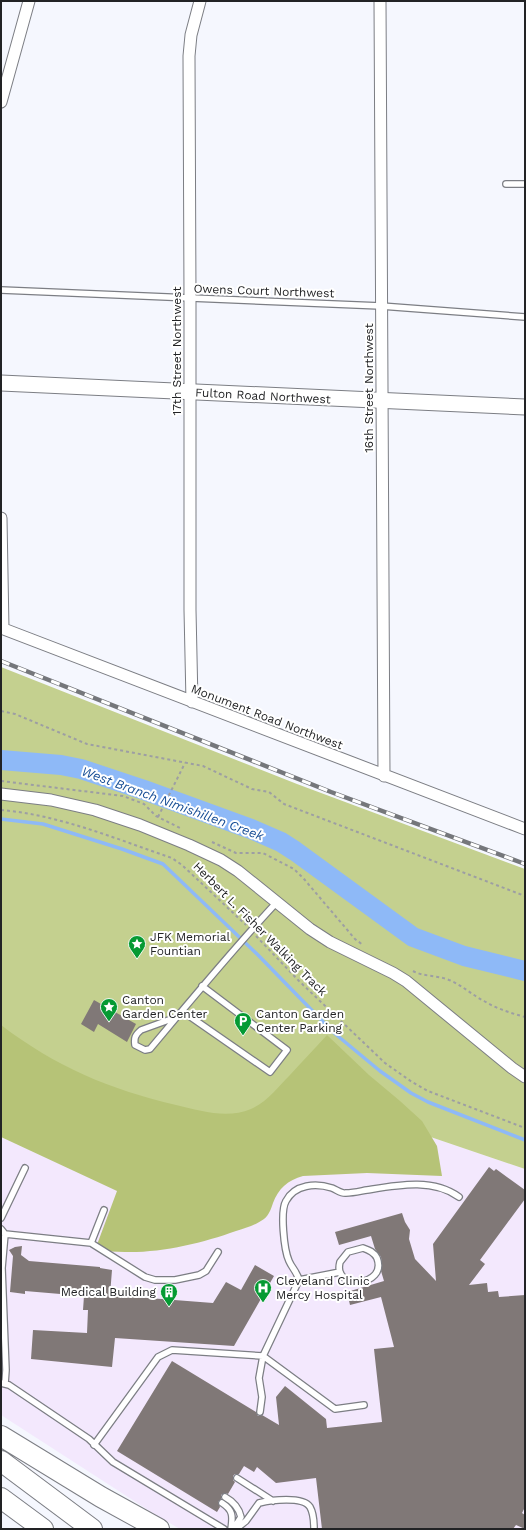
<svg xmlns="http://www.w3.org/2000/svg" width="526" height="1530" font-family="'Work Sans',sans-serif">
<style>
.medical{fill:#f3e8fd}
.green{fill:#c4d08f}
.forest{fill:#b6c377}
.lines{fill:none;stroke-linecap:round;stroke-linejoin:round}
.stream{stroke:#8eb9f7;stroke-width:3.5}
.river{stroke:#8eb9f7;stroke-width:20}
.building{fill:#807877}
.lane-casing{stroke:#7c7e84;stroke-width:8}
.street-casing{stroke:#7c7e84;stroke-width:13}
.secondary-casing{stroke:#7c7e84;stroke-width:17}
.highway-casing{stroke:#7c7e84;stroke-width:22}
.path{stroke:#9d9ea3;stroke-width:2;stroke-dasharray:3 3;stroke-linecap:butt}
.lane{stroke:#fff;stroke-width:5.5}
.street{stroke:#fff;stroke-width:11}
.secondary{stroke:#fff;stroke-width:15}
.highway{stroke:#fff;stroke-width:20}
.rail-casing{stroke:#75777b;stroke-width:4.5}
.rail{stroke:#fff;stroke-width:3;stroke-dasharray:9;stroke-linecap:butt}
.labels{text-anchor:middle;stroke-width:4;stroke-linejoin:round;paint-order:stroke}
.street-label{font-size:12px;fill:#222325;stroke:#fff}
.poi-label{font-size:12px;fill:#222325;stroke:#fff;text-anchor:start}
.water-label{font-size:13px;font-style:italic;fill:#174d95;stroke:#fff}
</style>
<rect width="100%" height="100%" fill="#f5f7fe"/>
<path class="medical" d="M363,1114l162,55v360h-345l-21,-12 -158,-102v-278l117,54z"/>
<path class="green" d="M1,667l296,117 228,85v300l-162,-55 -362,23z"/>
<path class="forest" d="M1,1025c55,42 108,64 175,80 25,6 51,14 75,4 16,-7 27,-22 39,-34 12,-13 25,-27 37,-40l42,40 31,26 22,20 15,25 5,30 -75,-3 -64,3c-15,4 -25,13 -30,27 -2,6 -4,12 -9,16 -8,6 -19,9 -28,12 -33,12 -75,22 -111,21 -10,0 -20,-1 -30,-2l22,-59 -116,-54z"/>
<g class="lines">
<path class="stream" d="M1,819l42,5 79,25 41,15 95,91 75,77 47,39 31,22 17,9 97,38"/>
<path class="river" d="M1,760l60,5 20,4 63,21 107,39 30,13 14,9 118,86 51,19 61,15"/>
</g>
<path class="building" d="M94,1000l42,24 -9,18 -29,-18 -4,8 -13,-8z
M489,1167l5,4 2,-2 29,21v9l-45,61 5,4 -16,21 18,-2 1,9 10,-1 1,6 26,-2v212l-3,6 3,2v14l-9,-4 -3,4h-191l-6,-51 -40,5 -19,-16 -3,5 -10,-6 -5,8h-4l-2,2v4l2,2 -7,12 -3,-1 -4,2v4l-3,3 2,5 -3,5 -100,-61 55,-90 84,51 2,4 4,-1 17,10 -3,-28 9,-11 41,33 1,9 55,-6 -8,-73 20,-2 -13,-50 -31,8 -3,-13 37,-11 -3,-10 1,-4 -1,-10 -6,-8 -4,-13 -32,9 -4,-13 67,-19 3,9 5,8 -1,9 6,20 21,22 -3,-37z
M22,1246l-1,9 8,6 71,6v1l12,2 -2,25 103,8 13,-21 15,8 14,-25 19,11 -40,70 -119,-8 -3,29 -81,-8 2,-29 54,3 1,-23h-5l1,-14 -59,-5v3l-15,-2 3,-36 -4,-6 6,-3z"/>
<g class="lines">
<defs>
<path id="lane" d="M506,184h19
M1,290l380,16 144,11
M182,1011l88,61 17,-22 -85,-64
M177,1017l-36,13c-6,5 -7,8 -6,15l10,5 5,-1c42,-50 83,-100 127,-147
M1,1218l24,-50
M1,1229l4,5 -3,34 4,102 -1,14
M5,1234l86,9 13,-33
M91,1243l54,34 10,3h20l24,-5 7,-4 12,-19
M363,1248c6,2 11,4 14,10 11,29 -45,33 -37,4l8,-10z
M299,1280l41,-8
M1,1383l8,2 80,54 24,23 111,67
M260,1412l2,-15 -3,-19 4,-22 72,53 29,-4
M94,1445l64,-88 14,-7 91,6 36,-76c-2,-8 -7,-12 -10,-19 -5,-11 -9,-50 -3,-60 9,-17 30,-18 46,-13 5,2 10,6 14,5 7,0 15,-2 21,-3 31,-5 66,-12 92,7
M237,1478l36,23
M225,1497c9,5 14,11 16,20l-7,11
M222,1503c11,7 11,13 9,26
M236,1529l10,-8 13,-18c12,-3 44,-7 51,4 4,7 4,15 4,22"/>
<path id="street" d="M380,1l4,775
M1,102l28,-101
M1,518l2,111
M1,628l524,201
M192,702l-2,-92v-311l-1,-243 2,-21 9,-34
M1,794l50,6 44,10 45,15 49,20 32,15 17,11 72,58 20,13 63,31 13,8 106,87 13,9"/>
<path id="secondary" d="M1,383l524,24"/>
<path id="highway" d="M1,1436l100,61 58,32
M1,1461l91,68
M1,1498l42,31"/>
</defs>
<use href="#lane" class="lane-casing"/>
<use href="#street" class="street-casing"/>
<use href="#secondary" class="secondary-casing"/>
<use href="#highway" class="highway-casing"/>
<path class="path" d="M1,711l14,3 72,30 116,22 49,23 17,3 15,12 241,92
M1,781l122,15 21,8 12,12 26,13
M1,810c59,5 115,29 171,48l10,7 64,60
M158,817l27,-54
M212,842l24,11h27l31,16 10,10 51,60 8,6
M256,936l43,45 86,82 27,19 16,9 97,37
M413,971c11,6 24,4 36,9 13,5 23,15 35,21 13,8 27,12 41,16"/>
<use href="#lane" class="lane"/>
<use href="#street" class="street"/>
<use href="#secondary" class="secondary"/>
<use href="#highway" class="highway"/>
<defs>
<path id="rail" d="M1,661l330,131 194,72"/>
</defs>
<use href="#rail" class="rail-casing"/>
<use href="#rail" class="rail"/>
</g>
<defs>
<symbol id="sight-pin" viewBox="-11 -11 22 30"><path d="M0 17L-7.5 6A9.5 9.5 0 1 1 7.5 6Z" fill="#059a33" stroke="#fff"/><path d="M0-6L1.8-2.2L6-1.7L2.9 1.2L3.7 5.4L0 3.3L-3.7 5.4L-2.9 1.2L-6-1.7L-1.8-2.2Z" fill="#fff"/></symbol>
<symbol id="parking-pin" viewBox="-11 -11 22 30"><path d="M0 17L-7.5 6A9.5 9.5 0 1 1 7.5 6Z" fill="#059a33" stroke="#fff"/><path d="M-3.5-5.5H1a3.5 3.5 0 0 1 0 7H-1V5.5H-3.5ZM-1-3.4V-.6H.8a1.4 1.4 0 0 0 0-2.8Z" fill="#fff"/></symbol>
<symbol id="hospital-pin" viewBox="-11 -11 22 30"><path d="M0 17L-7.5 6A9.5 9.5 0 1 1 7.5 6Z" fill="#059a33" stroke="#fff"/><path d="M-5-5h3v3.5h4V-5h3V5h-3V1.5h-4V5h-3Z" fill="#fff"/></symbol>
<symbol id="building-pin" viewBox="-11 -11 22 30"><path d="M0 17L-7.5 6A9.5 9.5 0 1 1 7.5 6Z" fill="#059a33" stroke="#fff"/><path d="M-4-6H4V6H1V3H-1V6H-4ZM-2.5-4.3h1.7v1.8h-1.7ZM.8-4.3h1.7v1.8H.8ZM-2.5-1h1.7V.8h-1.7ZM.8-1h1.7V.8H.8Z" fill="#fff"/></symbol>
</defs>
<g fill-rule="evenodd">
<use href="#sight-pin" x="127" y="934" width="20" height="27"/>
<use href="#sight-pin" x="99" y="997" width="20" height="27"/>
<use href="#parking-pin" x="233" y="1011" width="20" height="27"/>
<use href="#hospital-pin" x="253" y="1278" width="20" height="27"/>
<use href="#building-pin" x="159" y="1282" width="20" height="27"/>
</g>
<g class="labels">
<g class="street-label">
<text transform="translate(264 291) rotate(2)" y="4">Owens Court Northwest</text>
<text transform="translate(177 351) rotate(-90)" y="4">17th Street Northwest</text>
<text transform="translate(369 388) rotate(-90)" y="4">16th Street Northwest</text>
<text transform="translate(263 396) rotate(3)" y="4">Fulton Road Northwest</text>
<text transform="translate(267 717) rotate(21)" y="4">Monument Road Northwest</text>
<text transform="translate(260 929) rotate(45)" y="4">Herbert L. Fisher Walking Track</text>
</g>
<g class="poi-label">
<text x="150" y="941">JFK Memorial<tspan x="150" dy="14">Fountian</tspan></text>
<text x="122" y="1004">Canton<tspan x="122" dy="14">Garden Center</tspan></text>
<text x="256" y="1018">Canton Garden<tspan x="256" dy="14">Center Parking</tspan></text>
<text x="276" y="1285">Cleveland Clinic<tspan x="276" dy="14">Mercy Hospital</tspan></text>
<text x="156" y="1296" text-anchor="end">Medical Building</text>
</g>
<g class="water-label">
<text transform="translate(173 803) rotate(20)" y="5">West Branch Nimishillen Creek</text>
</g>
</g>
<rect width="526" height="1530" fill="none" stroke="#222325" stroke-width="4"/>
</svg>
